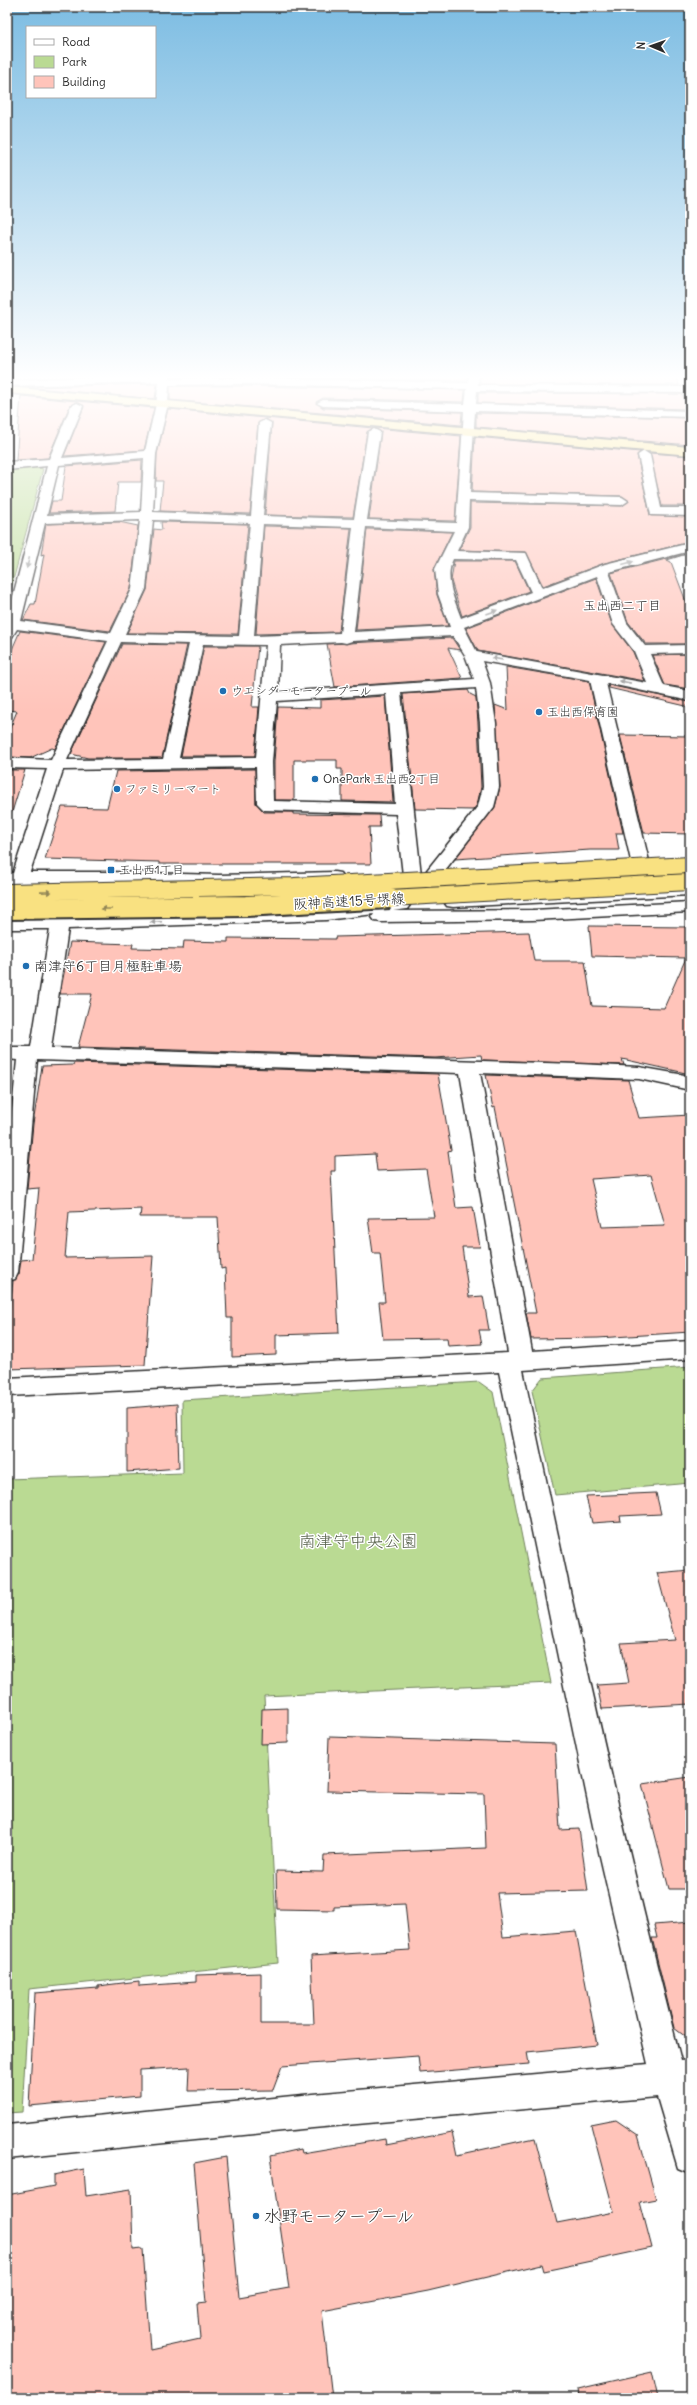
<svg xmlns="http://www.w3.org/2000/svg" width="697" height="2405" font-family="Delius,'Klee One',sans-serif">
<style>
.green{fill:#bada93;stroke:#72825f}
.building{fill:#ffc4ba;stroke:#2b2b2b;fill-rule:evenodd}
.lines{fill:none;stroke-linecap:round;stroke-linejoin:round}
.minor-casing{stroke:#2b2b2b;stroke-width:3}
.highway-casing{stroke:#2b2b2b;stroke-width:3}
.minor{fill:#fff;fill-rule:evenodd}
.highway{fill:#f9e181;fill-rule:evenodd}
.highway-bridge-far1-casing{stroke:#2b2b2b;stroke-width:18;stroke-linecap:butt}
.highway-bridge-casing{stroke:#2b2b2b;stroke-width:24;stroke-linecap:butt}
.highway-bridge-far1{stroke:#f9e181;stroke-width:16}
.highway-bridge{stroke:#f9e181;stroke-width:20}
.oneway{fill:#a0a0a0}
.oneway2{fill:#928656}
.poi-dot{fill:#1f6fb2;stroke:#fff;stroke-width:1.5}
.labels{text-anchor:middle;stroke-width:3;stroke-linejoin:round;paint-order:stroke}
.far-poi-label{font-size:12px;fill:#2b2b2b;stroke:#fff;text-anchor:start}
.far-neighbourhood-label{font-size:13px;fill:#2b2b2b;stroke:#fff}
.street-label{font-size:14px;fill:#2b2b2b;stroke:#fff}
.poi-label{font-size:14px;fill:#2b2b2b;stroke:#fff;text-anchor:start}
.near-park-label{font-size:17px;fill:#56604a;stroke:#fff}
.near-poi-label{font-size:17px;fill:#2b2b2b;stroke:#fff;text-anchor:start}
</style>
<rect width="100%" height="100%" fill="#fff"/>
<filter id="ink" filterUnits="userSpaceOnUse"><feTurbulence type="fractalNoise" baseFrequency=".025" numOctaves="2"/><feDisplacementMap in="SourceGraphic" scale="8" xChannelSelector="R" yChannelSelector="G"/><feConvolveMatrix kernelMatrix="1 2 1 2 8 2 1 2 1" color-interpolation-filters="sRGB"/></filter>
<g filter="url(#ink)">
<path class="green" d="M34,467l9,2 -36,134v-134z
M690,1367v116l-135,12 -23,-104 10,-13z
M479,1382l14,10 58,291 -287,13 14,267 -249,26 -7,123 -15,1v-634l176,-6 -1,-73z"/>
<path class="building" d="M172,375h295v6l-223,-5 -72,1z
M480,375h196l3,10 -199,-1z
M157,384l-2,15 -130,-12z
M170,386h74l221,4 -1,12 -141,-4 -7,4 7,6 139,4 -1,13 -291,-25z
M478,393l204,1 5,15 -209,-6z
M21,396l133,12 -10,42 -80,6 20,-49 -8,-5 -6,3 -22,53 -32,2z
M168,409l205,19 -6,4 -14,85 -88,-2 7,-92 -6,-4 -8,4 -8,91 -90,-3 3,-30h-7l1,-27z
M476,413l214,5v27l-214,-18z
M375,428l86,8 -6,85 -86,-2 12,-87z
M475,437l165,15 -3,3 13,60 40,2v25l-85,21 -62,23 -17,-34 -67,-2 11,-23v-24l152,3 7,-5 -7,-5 -150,-4z
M649,453l41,3v50h-28z
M142,460l-1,22h-23l-3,29 -66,2 3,-12h9l5,-35z
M119,522l19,4 -7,63 -21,42 -87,-11 8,-16h4l9,-50 -3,1 5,-31z
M161,522l87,2 -10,110 -111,-1 20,-43 7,-61 8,1z
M264,526l87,2 -12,104 -83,2z
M367,529l85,3 -18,37 3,26 11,31 -92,4z
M690,553l-23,7 4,2 19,50v32h-44l-18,-22 -17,-49z
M454,561h61l14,30 -67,25 -11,-35z
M596,578l16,46 21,28 12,29 -167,-30 -12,-23z
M20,631l86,11 -51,107 -3,-1 -22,10 -23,-1v-22l10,-24 -10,-1v-49z
M452,638l8,12 -12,-2 14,30 -127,9 -8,-43z
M122,644l65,1 -25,113h-74l-17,-4z
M204,646h54l-6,61h7l-4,49h-74z
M690,654v35l-25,-4 -13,-30z
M506,667l83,14 34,152h-7l3,17h-29l-135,9 40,-52 5,-20 -5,-82 13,5z
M608,685l82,17v5l-81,-19z
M468,690l2,4 6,3 2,26 3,64 -4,18 -4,5 -58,-1 -12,-115z
M385,696l8,106 -51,-1v-32h-5v-9h-43v40h-20v-38l4,-55 42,1v-8z
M620,735l70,1v98l-46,-1z
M255,769l1,34 8,9h29v2l86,1 1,12h-11l2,37h-212v-2l-114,-3 17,-52 45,1 9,-37z
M7,770h18l-13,42 -5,-1z
M589,926l98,1 3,11v136l-68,-15 2,6 -142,-5 -1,-5 -46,3 -357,-11 14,-53h-32l10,-52 63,2 -1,4 51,1 1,-8 44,1v-4l107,1v-2l194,-5 5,29h51l7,45 72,2 22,-50 -94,-2z
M74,1063l364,11 13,76 -3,1 8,57 17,-1 7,40h-18l7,50 14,-1 6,34h-10l3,14 -34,2 -1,-8 -64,1 -4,-37h6l-5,-49h-7l-5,-35 66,-1 -8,-48 -49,2 -2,-17 -40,2v15h-4l8,162 -63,2v20l-44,2v-39h-5l-2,-50 -4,1 -3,-52h-78l1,-8 -72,3 -4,46 88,-2 -8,109 -138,4v-38l6,-50 6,-7 2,-14 11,-1 7,-71 -12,1 6,-65 9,-58 31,-1z
M486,1075l142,5 11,38 51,-3v217l-92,6 -67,1 -5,-26h10l-41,-206 -2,1zM651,1175l14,50 -63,2 -11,-48z
M177,1404l2,64 -52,4v-64z
M656,1493l5,21 -41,2 1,5 -29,2 -6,-27z
M690,1570v134l-88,5 -5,-24 32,-2 -8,-40 54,-3 -18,-67z
M288,1708v35l-27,1 1,-35z
M329,1737l226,7 5,86 19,-1 9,62 -91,2 6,44 73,-6 21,114 -70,7 2,12 -109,9 -2,-17 -136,10 -9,24 -85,1 1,-24 -49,3v26l-111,10 6,-113 63,-5v-2l41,-5v5l57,-4v-7l65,-2v51h53l-3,-68 99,-6 -5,-46 -71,3v3l-57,-1 -1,-38 47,1 1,-17 162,-7 -2,-54 -157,-3z
M690,1777v112h-21l-27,-105z
M690,1922v118l-16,-12 -22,-90h5l-3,-13z
M616,2120l22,15 18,64 -16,3 12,46 -108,23 -2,-7 -114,27 -106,20 10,87h-325v-203l47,-9v-11l30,-6 2,27 45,-7 2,61 10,-1 7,101 50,-11 -3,-35 9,-1 -12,-140 32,-6 13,140 50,-9 -19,-132 31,-7 1,4 83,-14 1,6 66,-13 5,23 78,-17 22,85 57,-11 -23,-87z
M652,2372l6,26h-79l-1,-9z"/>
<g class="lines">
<defs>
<path id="minor" d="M160,375h10v4l74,-1 224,5 1,-8h10l-1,10 212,2v6l-213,-2 -1,13 214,7v6l-215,-6 -5,82 152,4 6,4 -6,4 -153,-4 -1,26 -11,24 69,2 16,35 63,-24 85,-21v8l-81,21 18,51 18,23 45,-1v8l-40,1 14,32 26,5v10l-84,-18 43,178 -3,4h-12l-3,-4 -41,-181 -108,-19 8,22 6,40 3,64 -5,20 -55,71h-12l-3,-4 54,-68 5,-19 -3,-64 -4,-35 -75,5 20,182 -3,4h-12l-3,-4 -7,-61 -132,-4 -7,-7 -1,-36 -193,3 -33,102h79l110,3 115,-3 6,1 3,4 -3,4 -6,1 -115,3 -110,-3 -82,1 -5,12h-12l-3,-4 3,-8h-3v-10h6l34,-104 -40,-1v-10l44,2 57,-119 -91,-12 -5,8 -5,1v-19l40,-153 -40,4v-8l42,-3 22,-53 6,-3 6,3 -21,52 83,-7 11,-47 3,-22 -152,4v-6zM244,384l223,5 -2,15 -142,-4 -6,3 6,3 141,5 -8,112 -89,-3 13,-88 -6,-3 -6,3 -14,87 -91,-3 8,-93 -6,-3 -6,3 -8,93 -98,-4 3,-58 12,-50 1,-19zM144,458l-3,54 -94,3 12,-50zM140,520l-8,69 -21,44 -90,-12 24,-98zM153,520l97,3 -11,113 -114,-2 21,-45zM263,524l90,3 -13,106 -86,3zM366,527l88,4 -19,38 3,25 12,33 -96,5zM453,559l63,1 15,32 -70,26c-7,-19 -17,-40 -8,-59zM597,576l16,48 21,27 13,32 -170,-31 -13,-25zM453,636l12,19 9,24 -196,13 2,-47 61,-3 5,1 6,-2zM121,642l68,2 -26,115 -96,1zM203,644l63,1 -10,112 -77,1zM386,694l9,110 -122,-3 -1,-39 5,-61z
M644,451l6,4 11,53h29v8l-39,-1 -13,-60z
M690,885v10l-237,12 -6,-1 -3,-4 3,-4 6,-1z
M401,900l6,1 3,4 -3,4 -14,2 140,-1 157,-8v10l-157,8 -152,2 -6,-1 -3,-4 2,-3 -48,6 -258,9 -17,119 527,16 61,3 51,9v14l-51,-11 -159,-6 52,278 158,-10v18l-167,11c48,231 99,462 158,691l9,-1v113l-12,-5 -21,-71 -355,32 -295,30v-34l295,-30 346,-31 -55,-238 -94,-454 -492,24v-18l501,-25 -48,-280 -423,-13 -19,213 -3,6 -8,2v-120l10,-101 -10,-1v-12h24l19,-118h-43v-10c131,0 264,-2 394,-19z"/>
<path id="highway" d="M7,387l683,60v8l-683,-62z"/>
</defs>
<use href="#minor" class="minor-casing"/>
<use href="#highway" class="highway-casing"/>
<use href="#minor" class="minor"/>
<use href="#highway" class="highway"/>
<defs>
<path id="highway-bridge-far1" d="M7,892l287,-6 396,-21
M371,899l319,-17"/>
<path id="highway-bridge" d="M7,909l239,-3 144,-8"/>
</defs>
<use href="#highway-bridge-far1" class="highway-bridge-far1-casing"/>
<use href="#highway-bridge" class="highway-bridge-casing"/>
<use href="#highway-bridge-far1" class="highway-bridge-far1"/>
<use href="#highway-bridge" class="highway-bridge"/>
</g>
<defs><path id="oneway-solid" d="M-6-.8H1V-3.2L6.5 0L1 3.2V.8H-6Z"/></defs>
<g class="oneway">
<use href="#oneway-solid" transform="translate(28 563) rotate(104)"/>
<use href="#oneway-solid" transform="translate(628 563) rotate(-15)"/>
<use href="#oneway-solid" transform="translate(492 612) rotate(-20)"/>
<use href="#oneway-solid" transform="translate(497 659) rotate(-170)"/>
<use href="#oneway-solid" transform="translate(625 682) rotate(-169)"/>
<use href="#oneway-solid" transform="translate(156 922) rotate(178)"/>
</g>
<g class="oneway2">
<use href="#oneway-solid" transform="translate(46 892) rotate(-1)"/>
<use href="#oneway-solid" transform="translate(106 909) rotate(180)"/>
</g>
</g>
<linearGradient id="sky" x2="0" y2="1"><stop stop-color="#7cbce2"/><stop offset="0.53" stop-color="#fff"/><stop offset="1" stop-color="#fff" stop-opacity="0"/></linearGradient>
<rect width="697" height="712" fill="url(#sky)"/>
<g class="poi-dot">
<circle cx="223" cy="691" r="4"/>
<circle cx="539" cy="712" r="4"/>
<circle cx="315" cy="779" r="4"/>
<circle cx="117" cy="789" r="4"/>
<rect x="107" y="866" width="8" height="8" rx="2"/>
<circle cx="26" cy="966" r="4"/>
<circle cx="256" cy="2216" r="4"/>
</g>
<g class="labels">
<g class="far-poi-label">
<text x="231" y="695">ウエンダーモータープール</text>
<text x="547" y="716">玉出西保育園</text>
<text x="323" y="783">OnePark 玉出西2丁目</text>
<text x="125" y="793">ファミリーマート</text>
<text x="119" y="874">玉出西1丁目</text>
</g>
<g class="far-neighbourhood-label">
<text x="622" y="610">玉出西二丁目</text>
</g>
<g class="street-label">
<text transform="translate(349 901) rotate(-3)" y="5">阪神高速15号堺線</text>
</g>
<g class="poi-label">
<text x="34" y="971">南津守6丁目月極駐車場</text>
</g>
<g class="near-park-label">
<text x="358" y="1547">南津守中央公園</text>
</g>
<g class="near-poi-label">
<text x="264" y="2222">水野モータープール</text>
</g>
</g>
<rect width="697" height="2405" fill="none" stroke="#fff" stroke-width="24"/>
<rect x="12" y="12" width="673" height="2381" fill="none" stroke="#2b2b2b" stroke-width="1.5" filter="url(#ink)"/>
<rect x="26" y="26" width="130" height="72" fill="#ffffff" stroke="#aaaaaa"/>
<rect x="34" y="39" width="20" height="6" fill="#ffffff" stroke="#aaaaaa"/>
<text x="62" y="46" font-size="12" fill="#2b2b2b">Road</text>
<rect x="34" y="56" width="20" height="12" fill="#bada93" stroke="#aaaaaa"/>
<text x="62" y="66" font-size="12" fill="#2b2b2b">Park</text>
<rect x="34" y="76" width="20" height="12" fill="#ffc4ba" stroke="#aaaaaa"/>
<text x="62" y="86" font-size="12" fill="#2b2b2b">Building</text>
<g transform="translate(651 46) rotate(272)" stroke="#ffffff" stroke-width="3" paint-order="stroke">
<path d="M0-3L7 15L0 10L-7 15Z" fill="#2b2b2b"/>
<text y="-6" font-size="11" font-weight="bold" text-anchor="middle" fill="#2b2b2b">N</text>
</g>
</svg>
